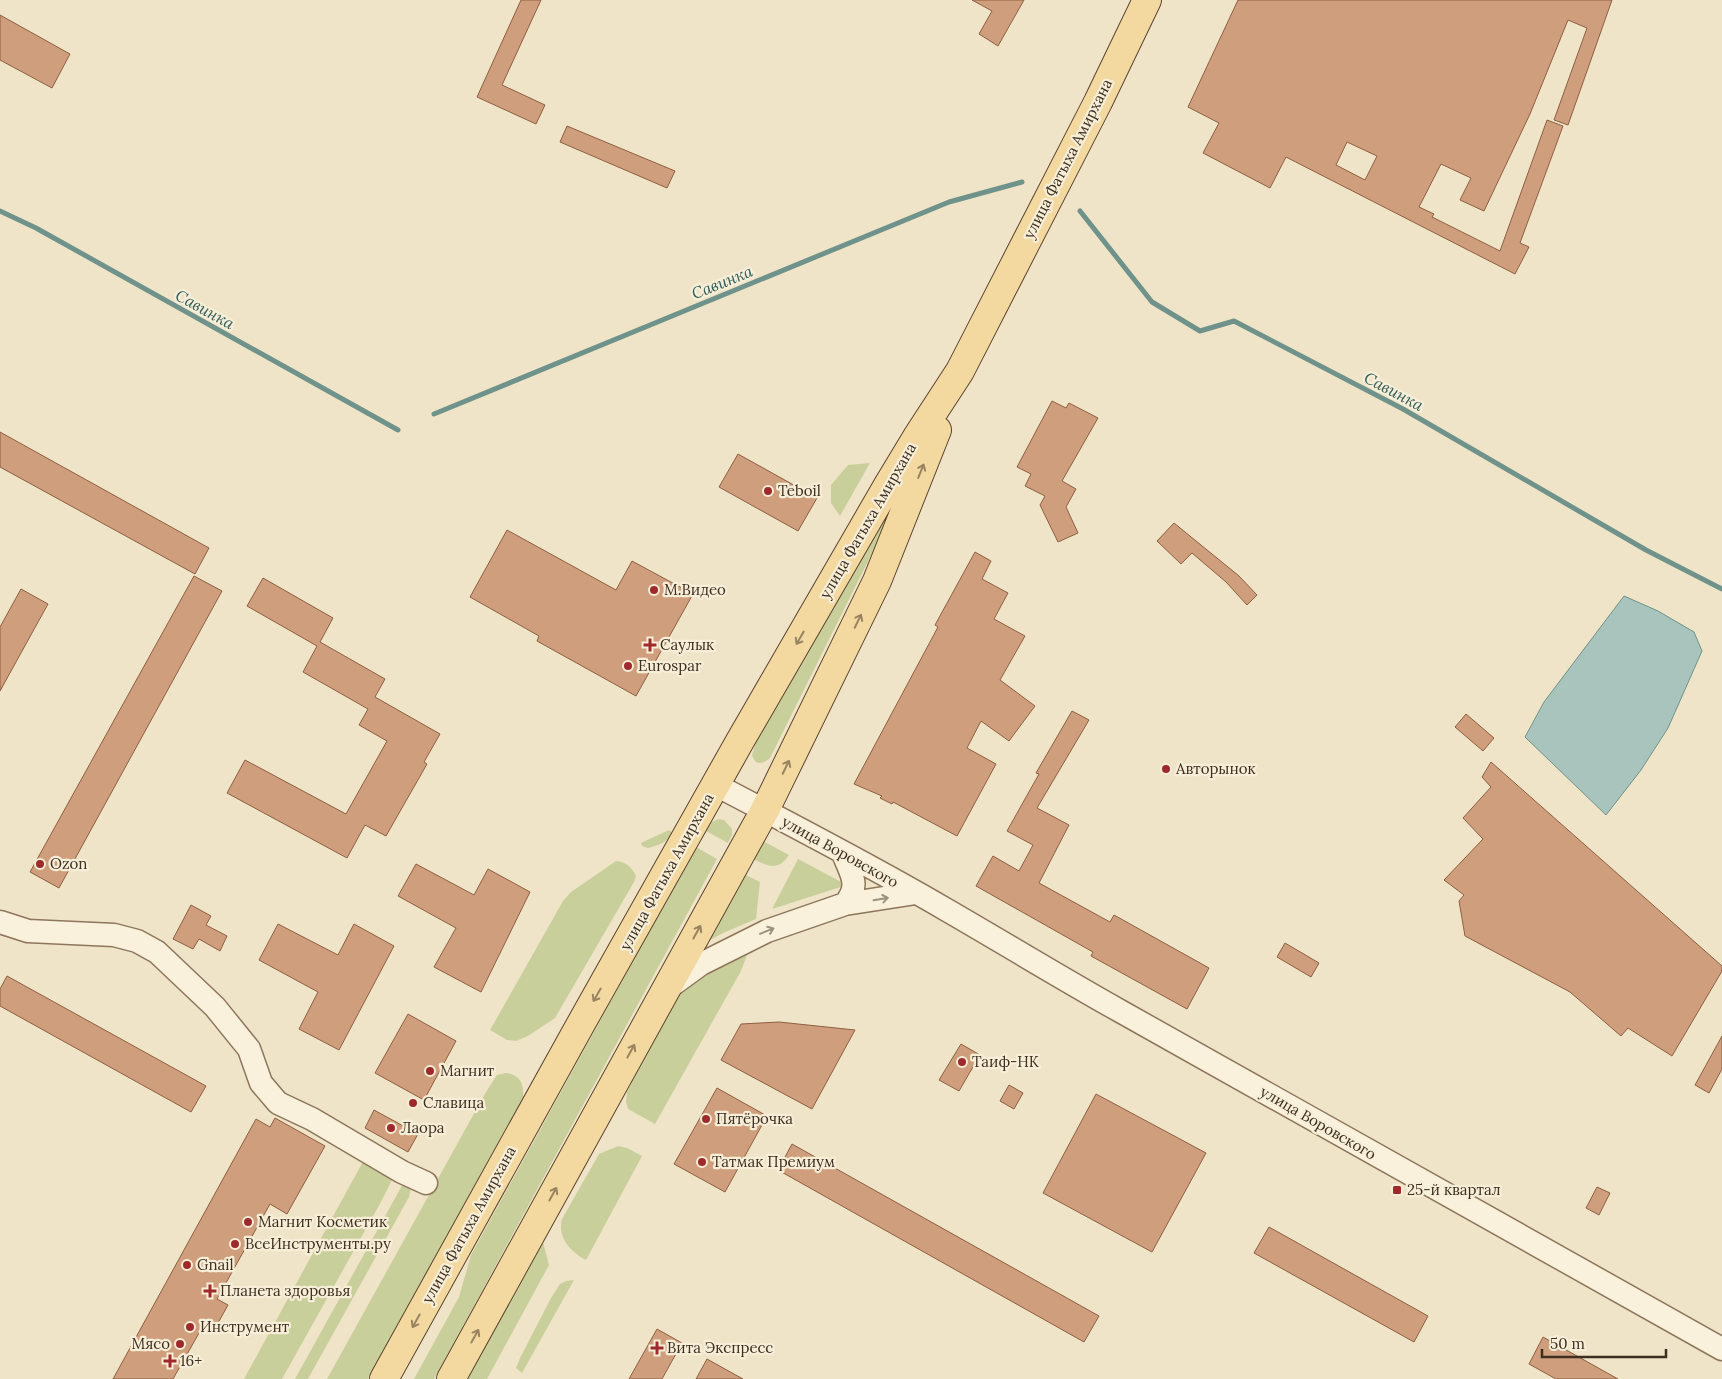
<svg xmlns="http://www.w3.org/2000/svg" width="1722" height="1379" font-family="Lora,serif">
<style>
.green{fill:#c9cf9b}
.water{fill:#a9c4bc;stroke:#6f938a}
.lines{fill:none;stroke-linecap:round;stroke-linejoin:round}
.stream{stroke:#6f938a;stroke-width:5}
.building{fill:#cf9f7d;stroke:#8d5f41;fill-rule:evenodd}
.minor-casing{stroke:#8d765c;stroke-width:25}
.major-casing{stroke:#5b4430;stroke-width:30}
.minor{stroke:#faf1dc;stroke-width:22}
.major{stroke:#f3d9a0;stroke-width:28}
.oneway{stroke:#988460}
.oneway2{stroke:#9c907e}
.poi-dot{fill:#9e2a2b;stroke:#f7eed8;stroke-width:2}
.labels{text-anchor:middle;stroke-width:4.5;stroke-linejoin:round;paint-order:stroke}
.street-label{font-size:15px;fill:#3d2e20;stroke:#f7eed8}
.poi-label{font-size:15px;fill:#3d2e20;stroke:#f7eed8;text-anchor:start}
.water-label{font-size:16px;font-style:italic;fill:#2f5d5a;stroke:#f7eed8}
</style>
<rect width="100%" height="100%" fill="#f0e4c8"/>
<path class="green" d="M870,463l-30,53 -9,-13v-18l17,-20z
M893,495l6,4 -129,259c-7,6 -15,8 -18,-3l4,-13z
M718,819l6,1 8,9v6l-4,8 -22,-12 6,-9z
M669,830l4,3c-7,10 -14,12 -25,15l-6,-2 -1,-3z
M761,840l28,15c-11,17 -22,11 -38,3z
M696,847l21,12 -283,520h-20l45,-82 12,-42z
M798,859l49,26 -75,24z
M616,861c10,1 16,6 20,15l-2,6 -79,136 -27,18 -12,5 -9,-1 -17,-10 73,-129 8,-9z
M742,873l18,9 -4,37 -33,14 -18,10z
M750,947l-9,24 -86,153 -27,-15 -2,-7 1,-10 46,-88 18,-23z
M506,1073c14,2 18,10 17,24l-155,282h-41l159,-287 11,-17z
M618,1146l9,2 15,8 -56,104c-15,-8 -29,-22 -24,-41l37,-65z
M366,1156l29,18 -14,28 -99,177h-38z
M404,1182l7,5 -2,10 -101,182h-13z
M542,1238l7,27 -62,114h-20z
M574,1280l-52,93 -6,-5 4,-10 31,-60 9,-14 6,-3z"/>
<path class="water" d="M1624,596l34,15 36,21 8,19 -34,77 -27,42 -35,45 -81,-78 19,-35z"/>
<g class="lines">
<path class="stream" d="M0,211l36,17 362,202
M1080,211l72,91 48,29 34,-10 169,88 243,141 76,39
M434,414l515,-212 73,-20"/>
</g>
<path class="building" d="M521,0h20l-39,85 43,20 -9,19 -59,-27z
M972,0h52l-26,46 -19,-12 13,-23z
M1238,0h374l-44,125 -14,-5 33,-92 -19,-8 -38,94 -46,97 -24,-11 11,-22 -30,-14 -22,43 15,7 -2,3 68,34 47,-131 16,6 -43,117 9,4 -14,27 -229,-117 -16,31 -67,-35 16,-30 -31,-16zM1347,142l30,14 -12,24 -29,-15z
M0,15l70,39 -18,34 -52,-28z
M567,126l108,45 -8,17 -107,-46z
M1052,401l14,7 3,-5 29,15 -36,63 14,8 -10,18 12,26 -20,9 -18,-37 5,-9 -20,-10 6,-12 -14,-7z
M0,432l209,116 -14,26 -195,-107z
M738,454l79,44 -19,33 -79,-44z
M1174,523l65,53 18,19 -10,10 -21,-23 -34,-29 -11,11 -24,-23z
M507,530l109,60 16,-29 61,33 -57,102 -99,-55 2,-5 -69,-39z
M975,552l16,9 -9,18 26,14 -14,26 31,17 -25,44 35,26 -26,35 -28,-20 -14,27 29,16 -39,72 -64,-34 -1,2 -12,-6 2,-2 -28,-12 84,-157 -3,-2z
M194,576l28,15 -163,297 -29,-16z
M263,578l70,40 -13,24 65,37 -10,18 65,37 -16,28 3,2 -41,72 -21,-11 -18,33 -120,-65 18,-33 101,54 41,-73 -28,-16 9,-16 -65,-37 14,-26 -70,-40z
M21,589l27,15 -48,87v-64z
M1072,711l17,9 -52,88 32,17 -30,58 71,39 4,-7 95,53 -22,41 -96,-53 2,-4 -117,-66 17,-30 26,15 14,-26 -26,-14 32,-57 -3,-1z
M1466,714l28,24 -11,13 -28,-24z
M1491,762l231,204v5l-50,85 -44,-28 -7,8 -51,-44 -105,-56 -6,-35 5,-6 -20,-15 39,-41 -20,-21 28,-31 -9,-10z
M416,864l58,31 14,-26 42,23 -49,100 -47,-25 22,-39 -58,-32z
M191,905l20,11 -5,9 21,11 -7,15 -21,-12 -6,10 -20,-10z
M278,924l60,31 16,-31 40,22 -55,104 -40,-21 19,-37 -59,-32z
M1285,943l34,20 -8,14 -34,-20z
M7,976l199,110 -15,26 -191,-106v-17z
M408,1014l48,27 -32,59 -49,-27z
M779,1022l76,8 -43,79 -91,-49 20,-36z
M1722,1036v33l-13,24 -14,-8z
M961,1044l19,11 -21,36 -20,-11z
M1009,1085l14,8 -9,16 -14,-8z
M717,1088l50,28 -42,76 -51,-28z
M1096,1094l110,59 -54,99 -109,-59z
M374,1110l44,24 -10,18 -43,-24z
M275,1118l50,28 -38,68 -17,-10 -53,95 11,6 -15,27 -10,-6 -30,53h-60l143,-260 14,8z
M792,1144l307,172 -15,26 -306,-172z
M1597,1187l13,6 -11,22 -13,-7z
M1269,1227l159,89 -14,26 -160,-89z
M657,1329l25,14 -20,36h-33z
M1543,1337l75,42h-62l-27,-15z
M707,1359l36,20h-47z"/>
<g class="lines">
<defs>
<path id="minor" d="M716,785c76,40 154,80 229,124 59,34 116,69 175,102 201,113 401,227 602,338
M843,853c8,22 18,31 2,51
M0,922l28,9 86,4 23,6 20,11 58,55 34,42 12,34 17,20 34,16 90,53 24,11
M668,988l33,-24 66,-33 78,-27 71,-11"/>
<path id="major" d="M384,1379l199,-359 157,-279 148,-256 29,-48 43,-66 138,-269 49,-102
M451,1379l314,-569 112,-229 60,-151"/>
</defs>
<use href="#minor" class="minor-casing"/>
<use href="#major" class="major-casing"/>
<use href="#minor" class="minor"/>
<use href="#major" class="major"/>
</g>
<defs><path id="oneway-shaft" d="M-6 0H5M1.5-3L5.5 0L1.5 3" fill="none" stroke-width="1.6" stroke-linecap="round" stroke-linejoin="round" transform="scale(1.25)"/></defs>
<g class="oneway">
<use href="#oneway-shaft" transform="translate(921 471) rotate(-68)"/>
<use href="#oneway-shaft" transform="translate(858 621) rotate(-64)"/>
<use href="#oneway-shaft" transform="translate(800 638) rotate(120)"/>
<use href="#oneway-shaft" transform="translate(786 767) rotate(-64)"/>
<use href="#oneway-shaft" transform="translate(697 932) rotate(-61)"/>
<use href="#oneway-shaft" transform="translate(597 995) rotate(120)"/>
<use href="#oneway-shaft" transform="translate(631 1051) rotate(-61)"/>
<use href="#oneway-shaft" transform="translate(553 1194) rotate(-61)"/>
<use href="#oneway-shaft" transform="translate(416 1321) rotate(119)"/>
<use href="#oneway-shaft" transform="translate(475 1336) rotate(-61)"/>
</g>
<g class="oneway2">
<use href="#oneway-shaft" transform="translate(881 899) rotate(-9)"/>
<use href="#oneway-shaft" transform="translate(767 931) rotate(-22)"/>
</g>
<g class="poi-dot">
<circle cx="768" cy="491" r="5"/>
<circle cx="654" cy="590" r="5"/>
<path d="M647.5 637.5h5v5h5v5h-5v5h-5v-5h-5v-5h5z"/>
<circle cx="628" cy="666" r="5"/>
<circle cx="1166" cy="769" r="5"/>
<circle cx="40" cy="864" r="5"/>
<circle cx="962" cy="1062" r="5"/>
<circle cx="430" cy="1071" r="5"/>
<circle cx="413" cy="1103" r="5"/>
<circle cx="706" cy="1119" r="5"/>
<circle cx="391" cy="1128" r="5"/>
<circle cx="702" cy="1162" r="5"/>
<rect x="1392" y="1185" width="10" height="10" rx="2.5"/>
<circle cx="248" cy="1222" r="5"/>
<circle cx="235" cy="1244" r="5"/>
<circle cx="187" cy="1265" r="5"/>
<path d="M207.5 1283.5h5v5h5v5h-5v5h-5v-5h-5v-5h5z"/>
<circle cx="190" cy="1327" r="5"/>
<circle cx="180" cy="1344" r="5"/>
<path d="M654.5 1340.5h5v5h5v5h-5v5h-5v-5h-5v-5h5z"/>
<path d="M167.5 1353.5h5v5h5v5h-5v5h-5v-5h-5v-5h5z"/>
</g>
<g class="labels">
<g class="street-label">
<text transform="translate(1068 159) rotate(-63)" y="5">улица Фатыха Амирхана</text>
<text transform="translate(868 521) rotate(-60)" y="5">улица Фатыха Амирхана</text>
<text transform="translate(840 852) rotate(29)" y="5">улица Воровского</text>
<text transform="translate(667 872) rotate(-61)" y="5">улица Фатыха Амирхана</text>
<text transform="translate(1318 1123) rotate(30)" y="5">улица Воровского</text>
<text transform="translate(469 1225) rotate(-61)" y="5">улица Фатыха Амирхана</text>
</g>
<g class="poi-label">
<text x="778" y="496">Teboil</text>
<text x="664" y="595">М.Видео</text>
<text x="660" y="650">Саулык</text>
<text x="638" y="671">Eurospar</text>
<text x="1176" y="774">Авторынок</text>
<text x="50" y="869">Ozon</text>
<text x="972" y="1067">Таиф-НК</text>
<text x="440" y="1076">Магнит</text>
<text x="423" y="1108">Славица</text>
<text x="716" y="1124">Пятёрочка</text>
<text x="401" y="1133">Лаора</text>
<text x="712" y="1167">Татмак Премиум</text>
<text x="1407" y="1195">25-й квартал</text>
<text x="258" y="1227">Магнит Косметик</text>
<text x="245" y="1249">ВсеИнструменты.ру</text>
<text x="197" y="1270">Gnail</text>
<text x="220" y="1296">Планета здоровья</text>
<text x="200" y="1332">Инструмент</text>
<text x="170" y="1349" text-anchor="end">Мясо</text>
<text x="667" y="1353">Вита Экспресс</text>
<text x="180" y="1366">16+</text>
</g>
<g class="water-label">
<text transform="translate(722 282) rotate(-22)" y="6">Савинка</text>
<text transform="translate(205 309) rotate(29)" y="6">Савинка</text>
<text transform="translate(1394 391) rotate(28)" y="6">Савинка</text>
</g>
</g>
<path d="M1542 1349v8h124v-8" fill="none" stroke="#3d2e20" stroke-width="2.5"/>
<text x="1550" y="1349" font-size="15" fill="#3d2e20" stroke="#f7eed8" stroke-width="4" paint-order="stroke">50 m</text>
</svg>
